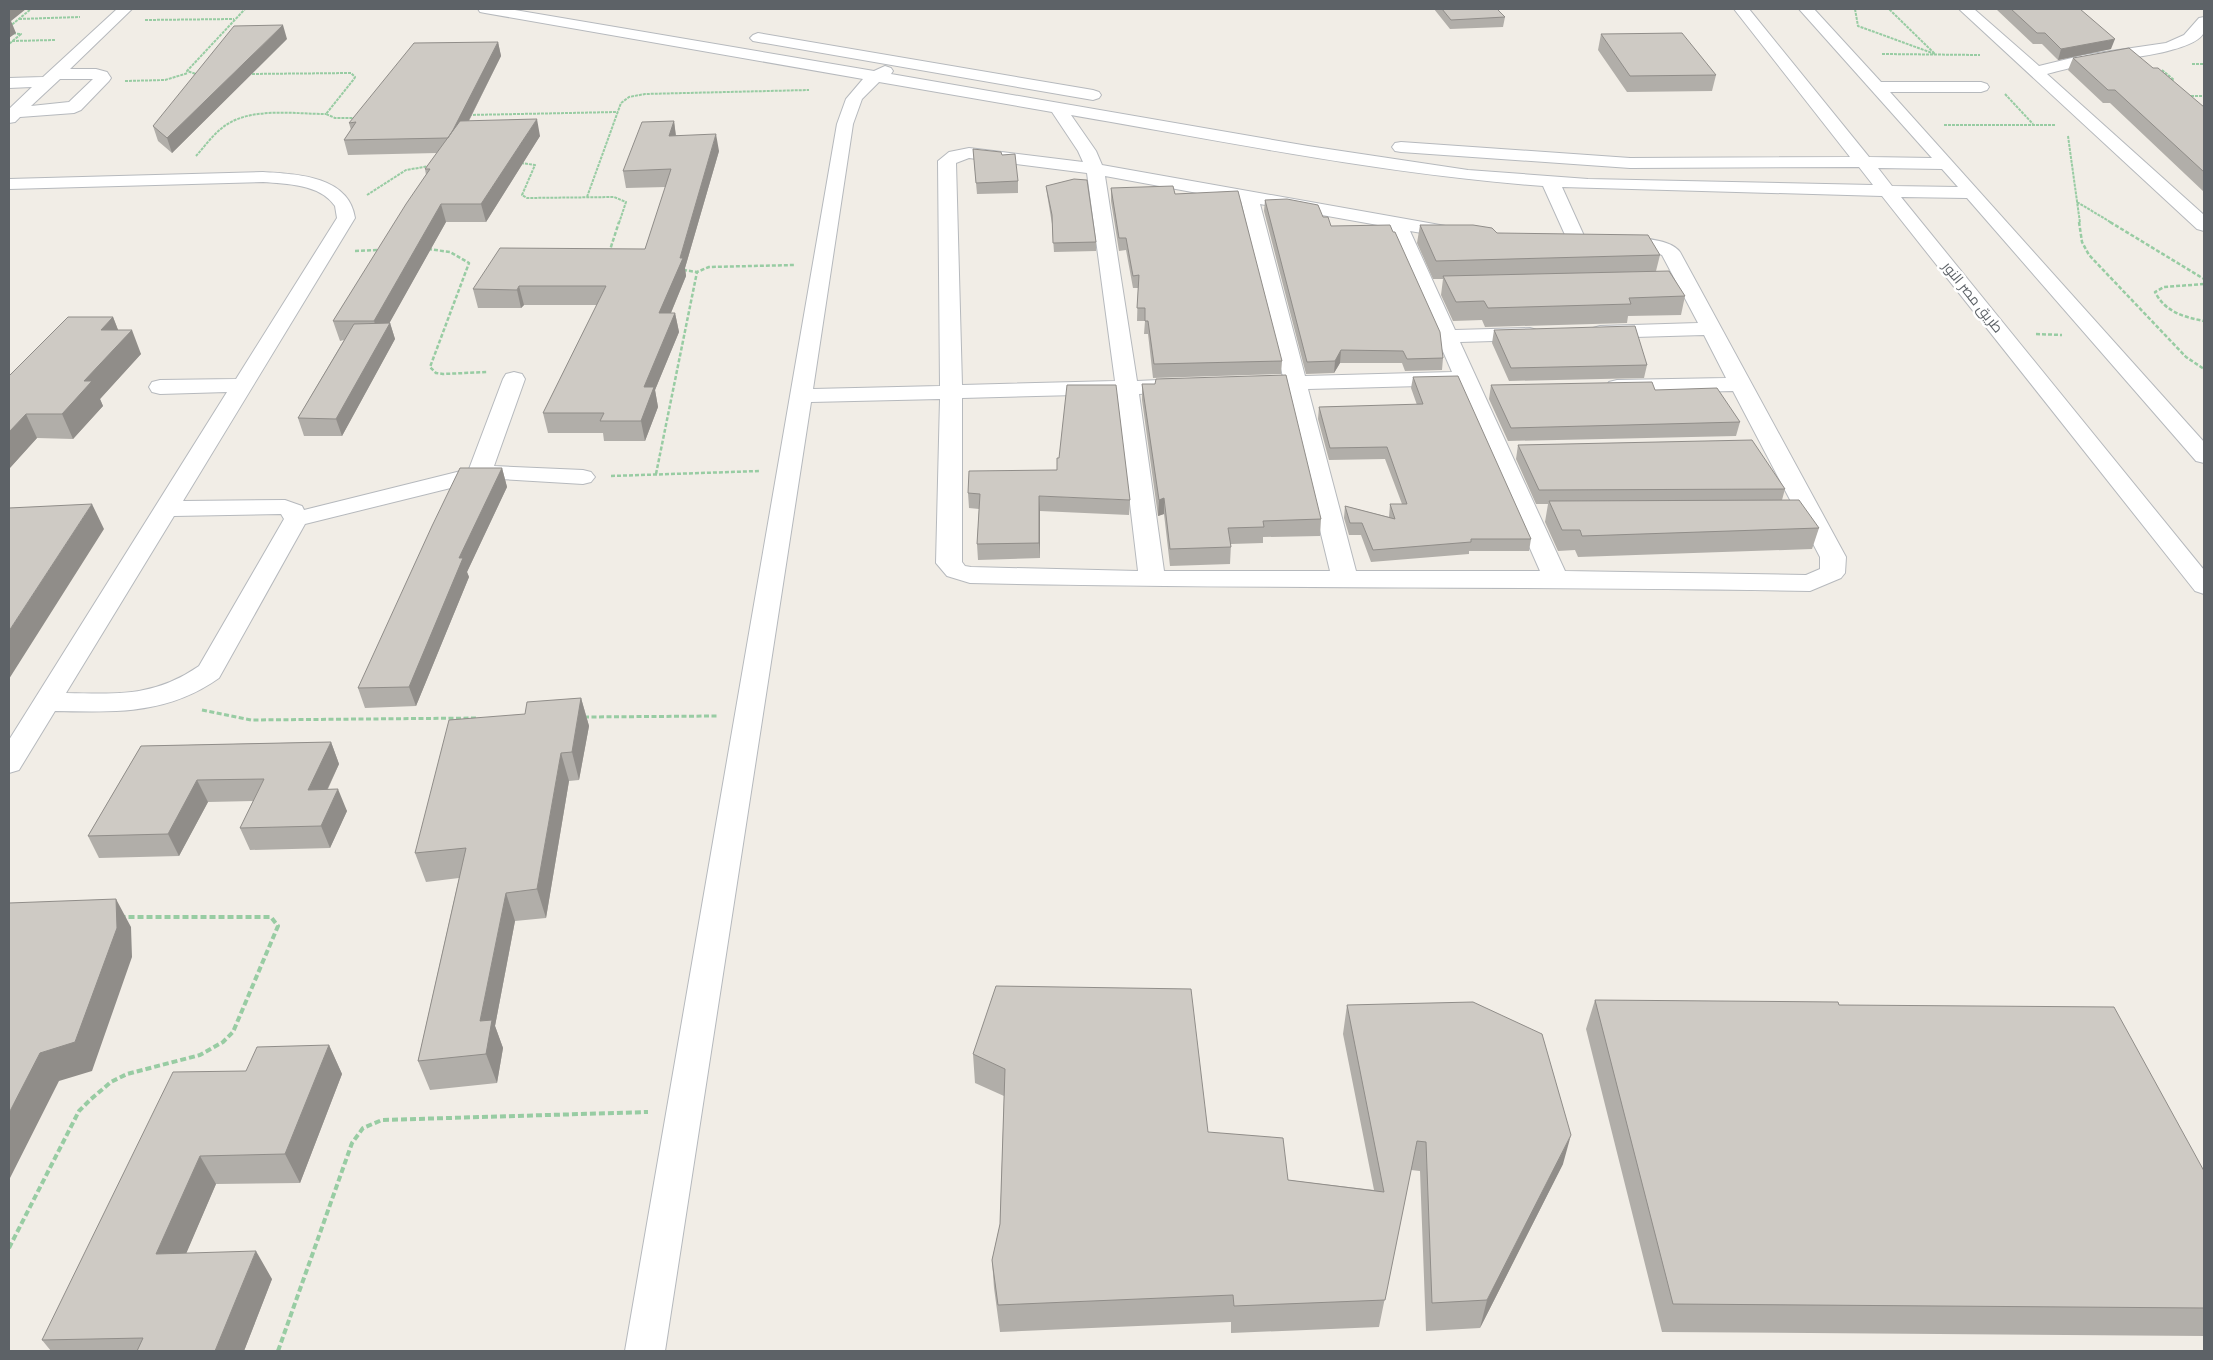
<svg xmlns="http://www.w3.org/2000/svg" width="2213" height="1360" font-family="'Archivo Narrow',Cairo,sans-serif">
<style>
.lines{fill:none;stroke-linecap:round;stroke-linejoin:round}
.minor-casing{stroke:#b6b9bd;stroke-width:2}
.path-far3{stroke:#98cca3;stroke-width:2;stroke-dasharray:3 1;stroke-linecap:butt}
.path-far2{stroke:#98cca3;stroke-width:2.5;stroke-dasharray:4 2;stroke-linecap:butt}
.path-far1{stroke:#98cca3;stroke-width:3;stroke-dasharray:5 2.5;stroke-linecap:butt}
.path{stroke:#98cca3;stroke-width:4;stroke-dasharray:6 3;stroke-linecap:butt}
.minor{fill:#fff;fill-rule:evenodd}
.wall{fill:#b1aea9}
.shaded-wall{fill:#908d89}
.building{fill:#cecac4;stroke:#908d89}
.labels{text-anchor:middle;stroke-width:5;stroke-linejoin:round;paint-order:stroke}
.far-street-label{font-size:14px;fill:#5d6267;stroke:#fff}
</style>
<rect width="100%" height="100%" fill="#f1ede6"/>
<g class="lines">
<defs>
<path id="minor" d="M117,9h15l-62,60h26l11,3 4,6 -2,3 -28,29 -7,3 -54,4 -5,5 -6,1v-14l23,-22 -23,1v-10l34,-1zM60,79h33l-24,23 -38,4z
M478,9h31l365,62 11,-5 6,2 2,3 -2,3 417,72 160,24 120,9 285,6 -14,-18 -229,1 -229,-16 -6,-1 -3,-4 3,-4 6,-1 229,16 220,-1 -116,-148h15l120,148 63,1 -133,-149h15l67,73h100l6,2 2,3 -2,3 -6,2h-91l314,350v21l-8,-2 -229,-263 -66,-1 303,373v24l-9,-3 -313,-395 -320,-9 23,51c22,0 82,-5 95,14l166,305 -1,16 -4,5 -31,13c-280,-5 -560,-2 -840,-8l-23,-7 -11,-13 4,-164 -129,3 -146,949h-40l212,-1227 9,-25 17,-20 -378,-66 -5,-1zM879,82l173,30 26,39 5,11 -114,-14 -20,4 -11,9 2,225 -127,3 40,-265 9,-25zM1071,115c156,27 313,59 472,71l23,51 -56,-1 -42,-6 -366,-65 -6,-14zM969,158l118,15 28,208 -153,4 -6,-222zM1878,168l64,1 16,18 -66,-1zM1105,176l136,25 42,176 -41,2 -3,5 3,5 8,2 36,-1 44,181h-166l-25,-177 49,-3 3,-5 -3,-5 -8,-2 -43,2zM1260,204l129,23 63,145 -147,4zM1410,231l100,17 139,3 13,4 36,68 -98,3 -7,2 -3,4 3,4 7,2 104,-3 22,43 -109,2 -8,2 -3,5 3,5 8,2 116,-3 87,166v12l-14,6 -241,-4 -105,-229 70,-2 7,-2 3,-4 -3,-4 -7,-2 -75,2zM1458,385l82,186h-184l-48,-182zM1117,394l21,177 -167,-4 -6,-1 -3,-4v-164z
M1959,9h15l65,57 45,-11 82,-12 18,-8 15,-17 5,-1c0,4 2,11 0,15 -8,22 -97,28 -120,33 -12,2 -25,6 -37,9l157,141v16l-7,-2z
M758,33l335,57 6,2 2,3 -2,3 -6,2 -340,-59 -3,-3 3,-3z
M263,172c34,2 86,4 92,46l-172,283 102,-1 17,6 2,4 165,-41 34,-90 3,-5 8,-2 8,2 3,5 -31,87 89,4 8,2 4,5 -4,5 -8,2 -82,-5 -22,2 -174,43 -86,154c-52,37 -104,34 -164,33l-36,59 -10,3v-33l218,-348 -67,2 -8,-2 -3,-5 3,-5 8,-2 76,-1 101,-161 -2,-12c-15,-22 -48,-22 -72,-24l-254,7v-10zM281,514l3,5 -85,147c-45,31 -81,28 -133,27l108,-177z"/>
</defs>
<use href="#minor" class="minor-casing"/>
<path class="path-far3" d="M1855,9l3,17 77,28 -46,-45
M19,19l61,-2
M145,20l89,-1
M9,27l22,-18
M9,33l12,1 -12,10
M12,41l43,-1
M1882,54l98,1
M2192,64h12
M2162,70l12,10h-5
M248,74l103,-1 4,4 -1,2 -28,35 9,4h22
M199,75l-12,-4 58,-62
M125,81l40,-1 23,-7
M2005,94l28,30
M2187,96h17
M469,115l149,-3
M1944,125h112
M2068,136l12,87
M196,156c9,-10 18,-23 30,-31 27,-18 69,-11 100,-11
M521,163l14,2 -13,30 5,3 87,-1 12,5 -7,21
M367,195l39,-25 24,-4
M587,197l34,-94 8,-6 16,-3 164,-4
M2077,202l35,21"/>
<path class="path-far2" d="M2079,222l3,20 7,13 97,102 18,12
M2110,222l94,57
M428,249l22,3 19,11 -39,104 6,6 7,1 44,-2
M355,251l24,-1
M609,253l10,-31
M683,270l14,2
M2204,284l-40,3 -9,5c10,20 29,25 49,29
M2036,334l26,1
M656,474l41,-202 12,-5 85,-2
M611,476l149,-5"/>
<path class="path-far1" d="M202,710l49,10 227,-2
M584,717l134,-1"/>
<path class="path" d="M9,1248l70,-137 12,-12 20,-17 16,-8 73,-19 23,-13 10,-10 45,-106 -7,-9h-148
M278,1351l74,-208 11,-15 19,-8 266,-8"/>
<use href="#minor" class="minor"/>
</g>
<path class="wall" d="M1434,9h63l8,8 -2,10 -53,2z
M1996,9h84l31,40 -53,11 -16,-16h-9z
M1601,34l115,41 -4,16 -85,1 -29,-42z
M287,39l-115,114 -14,-12 -5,-15z
M498,42l3,14 -32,65 71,15 -54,86h-40l-57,101h1l5,16 -53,97h-38l-6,-18 46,-78 -4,1 -7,-20 93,-146 -1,-6 12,-16 -89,2 -4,-15 7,-10 -2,-7z
M2073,58l80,10 51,39v85l-94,-89h-7l-35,-33z
M674,121l2,14 43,16 -34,117 1,8 -15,37h4l4,19 -24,58 3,17 -13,34h-41l-1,-8h-55l-5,-20 54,-108h-73l-3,3h-43l-5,-19 172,-40 21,-62 -40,1 -3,-17z
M973,149l29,6 16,26v12l-41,1z
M1046,186l50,56v9l-42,1 -2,-28 -5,-30z
M1111,188l64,6 107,167 -1,13 -128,4 -5,-44h-4l1,-13h-8l1,-33h-5l-7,-38 -7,1 -8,-50z
M1265,200l58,17 120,141 -1,12 -37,1 -3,-8h-62l-6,10 -28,1 -42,-163z
M1420,225l77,8 163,22 -4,16 29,25 -4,19 -53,1 -1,7 -142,4 -3,-7 -29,1 -12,-26 2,-16h-10l-16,-36z
M113,317l5,13 23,24 -41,45 3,7 -30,33 -36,-1 -28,31v-93z
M1494,330l153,35 -3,13 -135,3 -17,-38z
M1413,377l118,162 -2,12h-60v3l-98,8 -10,-27h-12l-5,-17 1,-12 44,11 1,-13h12l-17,-45 -56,1 -11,-41 1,-12 98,-2 -6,-17z
M1142,384l179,135 -1,17 -57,1v6l-32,1 -1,20 -60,2 -6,-52 -6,2 -16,-116z
M1491,385l164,5 85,32 -4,14 -228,5 -19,-42z
M1518,445l267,44 -3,11 37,28 -7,21 -234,8 -3,-7 -17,1 -13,-29 3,-18h-12l-20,-45z
M502,468l5,19 -40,85 2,5 -53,129 -51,2 -7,-20z
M968,493l162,7 -1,15 -89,-4v47l-62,2 -1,-16 2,-35 -10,-1z
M581,698l8,28 -10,54 -10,1 -23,137 -31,3 -20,105 8,22 -6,35 -67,7 -12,-29 41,-183 -33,4 -11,-29 110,-139z
M331,742l8,22 -11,25 19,22 -17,37 -80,2 -10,-22 13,-27 -45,1 -29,54 -80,2 -11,-22 53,-90z
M1595,1000l244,5 365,166v165l-542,-4 -76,-303z
M1347,1005l216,159 -83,164 -54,3 -6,-160 -9,-1 -32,157 -148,6v-11l-231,10 -6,-44 -2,-28 8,-36 4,-128 -29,-13 -2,-29 235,78 80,48 86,10 -31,-156z
M329,1045l13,29 -42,109 -84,1 -30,69 86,26 -28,72h-193l-9,-11 204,-269z"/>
<path class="shaded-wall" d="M9,9h17l-15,12 5,12 -7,5z
M283,25l4,14 -115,114 -5,-15z
M2115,39l-4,10 -53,11 3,-11z
M498,42l3,14 -48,96 -4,-15z
M537,119l3,17 -54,86 -5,-18z
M674,121l2,17 -7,-2z
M716,134l3,17 -34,117 1,8 -23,56 -4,-19 21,-55z
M441,204l5,18 -66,118 -6,-19z
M519,286l5,19 -3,3 -4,-18z
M675,313l4,19 -24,58 3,17 -13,34 -4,-20 3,-34z
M113,317l9,23 10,-10 9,24 -41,45 3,7 -30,33 -11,-25 22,-33 17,-51z
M390,323l5,16 -53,97 -6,-17z
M1341,350l-1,13 -6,10 1,-12z
M26,414l11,24 -28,31v-37z
M502,468l5,19 -40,85 2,5 -53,129 -7,-19 50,-129z
M1039,496l1,15v47l-1,-15z
M1164,498v16l-6,2 1,-16z
M92,504l12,25 -95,150v-48z
M581,698l8,28 -10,54 -7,-28z
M331,742l8,22 -22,47 -9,-21z
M561,753l8,28 -23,137 -9,-29z
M197,780l11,22 -29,54 -11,-22z
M338,789l9,22 -17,37 -9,-22z
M506,893l9,28 -20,105 8,22 -6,35 -11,-29 -6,-33z
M116,899l15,28 1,30 -40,114 -33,10 -50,99v-67z
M329,1045l13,29 -42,109 -15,-29z
M1571,1135l-8,29 -83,164 7,-28z
M200,1156l16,28 -42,98 -18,-28z
M256,1251l16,28 -28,72h-29z"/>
<path class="building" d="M1442,9h55l8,8 -54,3z
M2011,9h69l35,30 -54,10 -16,-16h-8z
M283,25l-116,113 -14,-12 81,-100z
M1682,33l34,42 -86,1 -29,-42z
M498,42l-45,88 -5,8 -104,2 12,-18 -7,1 65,-80z
M2129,48l24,20h5l46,39v65l-89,-82h-7l-35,-32z
M537,119l-56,85h-40l-67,117h-41l73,-117 24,-35h-5l35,-48z
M674,121l-5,15 47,-2 -36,124h3l-24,55h16l-31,74h10l-13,34h-41l4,-8h-61l63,-127h-87l-2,4 -44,-1 27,-41 145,1 26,-80 -48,2 19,-49z
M973,149l28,3 1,3 13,-1 3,27 -42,2z
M1074,179l13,1 9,62 -43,1 -1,-28 -6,-29z
M1173,186l2,8 63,-3 44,170 -128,3 -6,-43h-3v-13h-8l2,-33 -6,1 -7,-38h-7l-8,-50z
M1287,199l31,6 5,12h5l3,9 59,-1 3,7h2l45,100 3,26 -36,1 -4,-8 -62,-1 -6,11 -28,1 -42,-162z
M1420,225h53l19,3 5,5 151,2 12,20 -224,6z
M1669,271l16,25 -56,2 2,6 -143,4 -4,-7 -28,1 -13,-26z
M68,317h45l-12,13h31l-48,51h8l-30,33h-36l-17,18v-56z
M390,323l-54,96 -38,-1 56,-94z
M1635,326l12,39 -136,3 -17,-38z
M1286,375l35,144 -58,2 1,6 -36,1 3,19 -61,2 -6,-51 -5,2 -17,-116h13l1,-5z
M1458,376l73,163h-60v3l-98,8 -11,-27h-12l-5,-17 50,13 -5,-15h17l-20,-57 -57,1 -11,-41 104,-3 -10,-27z
M1652,382l3,8 62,-2 23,34 -229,6 -20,-43z
M1067,385h49l14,115 -91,-4v47l-62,1 3,-50 -12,-1 1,-22 88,-1v-12h2z
M1752,440l33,49 -246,1 -21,-45z
M460,468h42l-43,90h4l-54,129 -51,1 74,-162z
M1799,500l20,28 -237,8 -2,-6h-18l-13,-29z
M92,504l-83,127v-123z
M581,698l-9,54 -11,1 -24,136 -31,4 -26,128 12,-1 -6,34 -68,7 48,-213 -51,5 34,-133 76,-6 2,-12z
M331,742l-23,48 30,-1 -17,37 -81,2 24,-49 -67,1 -29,54 -80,2 53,-90z
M116,899l1,29 -42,114 -35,11 -31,60v-210z
M996,986l195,3 17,143 75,6 5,42 96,12 -37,-187 126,-3 69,32 29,101 -84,165 -55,3 -6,-161 -9,-1 -32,159 -151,6 -1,-11 -235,10 -6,-45 8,-36 5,-155 -32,-15z
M1595,1000l243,2 1,3 275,2 90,164v137l-531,-4z
M329,1045l-44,109 -85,2 -44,98 100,-3 -41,100h-78l6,-13 -101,2 131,-268 73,-1 11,-24z"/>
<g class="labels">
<g class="far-street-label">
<text transform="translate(1973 297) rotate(51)" y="5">طريق مصر النور</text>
</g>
</g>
<rect width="2213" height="1360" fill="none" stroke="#5d6267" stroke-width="20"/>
</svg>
